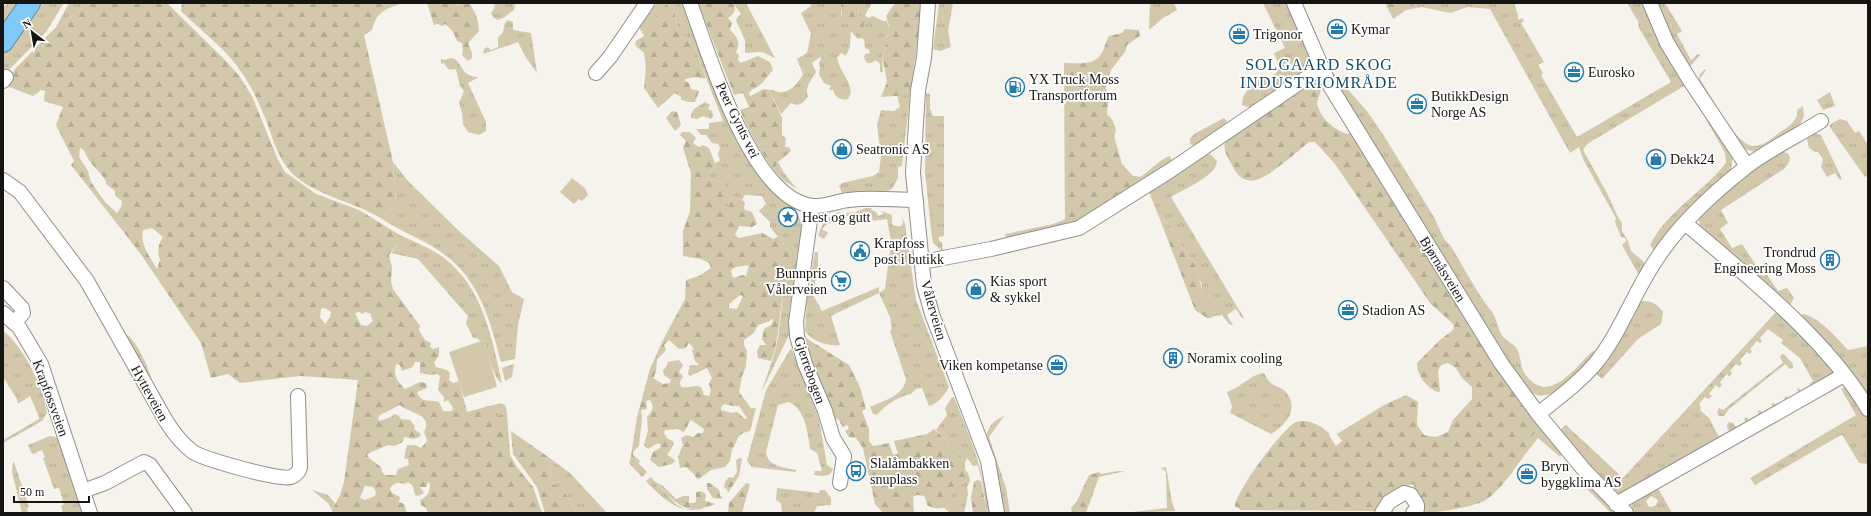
<svg xmlns="http://www.w3.org/2000/svg" width="1871" height="516" font-family="Georgia,serif">
<style>
.grass{fill:url(#grass-tufts);fill-rule:evenodd}
.forest{fill:url(#forest-firs);fill-rule:evenodd}
.green{fill:#d3c8ac}
.lines{fill:none;stroke-linecap:round;stroke-linejoin:round}
.minor-casing{stroke:#918f89;stroke-width:16}
.highway-casing{stroke:#5c8aa7;stroke-width:22}
.minor{stroke:#fff;stroke-width:14}
.highway{stroke:#81c9f7;stroke-width:20}
.labels{text-anchor:middle;stroke-width:3.5;stroke-linejoin:round;paint-order:stroke}
.poi-label{font-size:14px;fill:#161513;stroke:#fff;text-anchor:start}
.street-label{font-size:14px;fill:#161513;stroke:#fff}
.quarter-label{font-size:16px;letter-spacing:1px;fill:#0f4b6c;stroke:#fff}
</style>
<defs>
<pattern id="grass-tufts" width="24" height="20" patternUnits="userSpaceOnUse"><rect width="24" height="20" fill="#d3c8ac"/><path d="M3 7l-1-3M5 7V3M7 7l1-3M15 17l-1-3M17 17v-4M19 17l1-3" fill="none" stroke="#b4ab93"/></pattern>
<pattern id="forest-firs" width="22" height="20" patternUnits="userSpaceOnUse"><rect width="22" height="20" fill="#d3c8ac"/><path d="M5 1l3.5 6h-7zM16 11l3.5 6h-7z" fill="#b4ab93"/></pattern>
</defs>
<rect width="100%" height="100%" fill="#f6f3ed"/>
<path class="grass" d="M7,3h19l-13,6 -10,16v-16z
M36,3h28l-18,29 -43,44v-25z
M69,3h18l-25,22 -6,2z
M495,3h20l-1,7 -11,8 -6,2 -4,-3 -2,-4 3,-4z
M657,3h10l-25,29 -3,-4z
M674,3h10l83,181c13,13 36,26 35,46 0,8 -3,16 -5,24h-7l-7,-11 -1,-8 -4,2 -8,-10v-5l-11,-11 7,-7 -4,-8 -17,-1 -3,5 -10,-3 -3,9h-4v-22l-17,-6 7,-15 5,-2 -2,-7 2,-6 -2,-4 -6,-1 -6,-8h-5l-5,-6h13v-6l14,-2 -29,-74 -8,-10 -5,2 -5,-18z
M733,3h13l29,55 -13,-6 -17,1v-13l-8,-17 -1,-4 5,-5z
M810,3h31v12l18,1 -1,-8 4,-5h10l-7,12 3,3 5,-2 10,5h4l2,7 -4,23 -3,4 1,17h-3v-8l-4,-4 -5,3h-4l-3,-6 1,-3 5,-1 -1,-3 -4,-2 -1,-8 -2,-2 -4,1 -7,-8 -1,16 -4,9 -5,-3 -4,5c3,16 20,28 11,41 -7,2 -13,-2 -15,-9h-4l2,-4 -7,-3 -5,-8 1,-7 -1,-5 2,-4 -1,-2 -8,6 4,9c-4,8 -12,15 -8,24 -4,7 -9,11 -17,7l-10,11 -12,-24c4,-1 5,1 9,2 12,2 20,-9 25,-18l-6,-15 10,-6 4,-19 -10,-21 10,-7z
M939,3h14l-5,28 3,16 -11,4 -7,-2z
M1150,3h24l3,7 -14,8 -14,12z
M1263,3h24c8,16 30,50 23,67l-60,38 -8,-3c-1,-8 7,-17 12,-24 10,-2 23,-3 25,-15l-5,-13 11,-5z
M1416,3h98l4,12v5l4,-2 2,3 -3,2 23,39 -6,3 5,8 -2,2 36,62 94,-55 -32,-54 -1,-7 -11,-18h17l41,80 -1,3 -97,58 -4,6 24,43 11,24 4,6v8l6,10 3,10 13,11 1,5 -5,10 -18,-32 4,-4 -1,-3 -4,-1 -6,-15 1,-4 -33,-59 -4,-12 -9,6 -80,-144 -22,-2 -18,6 -28,-6 -17,3z
M1654,3h11l17,28 -5,3 14,26 7,-6 2,1 -12,14 -8,-13z
M508,20l5,2v8l18,3 6,40 -12,-17 -7,-14 -35,12 1,-5 4,-2 3,3 7,-3v-9l5,-6 2,-9z
M450,58c13,0 9,20 29,19l-11,6 18,39v9l-7,4 -11,-3 -5,-8 -1,-11 -3,-10 5,-12 -4,-5 -4,-17c-7,1 -8,1 -12,-6l-3,1v-5l4,1z
M1705,69l1,1 -6,9c10,15 37,69 55,67 9,0 18,-9 24,-13 8,-6 20,-12 18,-23l6,-4 1,10 -5,11 -42,26 -15,-5 -44,-65 2,-9z
M1333,73l34,38 17,25 50,81 10,22 6,6c14,22 26,47 42,67 5,7 6,18 11,25 4,4 11,7 14,12 4,7 3,17 8,25 4,6 12,13 20,13 19,-1 35,-25 48,-36l3,1c-12,15 -37,48 -59,43 -5,-1 -10,-7 -14,-11l-192,-309z
M1830,92l5,14 -12,4 -6,-10z
M926,93l4,1v16h1l1,6h12v120l-5,1v3l3,3 1,9 -10,-9 -2,-13 -6,-58z
M897,95h13l-8,71 -4,1v11l-6,11 -5,2 -45,2 -3,-7 3,-3 31,-7 6,-4 2,-16 -4,-31 4,-15 13,1 6,-4z
M705,102l5,3 -2,4 4,2 1,5 -2,3 -8,-3 -6,3 -6,-1v-4l3,-5z
M1224,118l3,3 -3,6 -29,19 -5,-2v-5l4,-5z
M1708,118l25,37 -2,14 -74,80h-4l-3,-4c17,-34 53,-53 76,-82l-1,-10 -18,-32z
M1840,119l7,2 8,12 4,-2 9,14v30l-3,2 -36,-51 3,-3z
M1814,133l7,2 21,44 -2,1 -5,-7 -8,4 -6,-10 2,-8 -5,-7h-3l-6,-4 -3,-13z
M1780,152c14,-1 11,10 4,17l-63,41 7,13 -8,6 12,19 10,-4 21,32 4,-2 1,2 10,15 9,-3 7,10 -4,7 -90,-76 -1,-12 44,-43z
M1210,154l7,7c0,15 -35,29 -46,36l73,121h-2l-6,-9 -9,6 6,10 -4,-1 -7,-9 -8,1c-3,-10 -10,-13 -12,-19 -2,-3 0,-8 0,-12 -2,-6 -6,-9 -4,-15l-30,-46 -9,-7 -10,-25 16,-9 37,-27z
M393,162l15,19 51,50 40,35 13,26 12,7 -6,26 -3,34 -14,3c-11,-43 -23,-87 -63,-112 -18,-12 -38,-19 -56,-31l14,-17z
M778,162l6,11 13,16 -14,-9 -9,-10z
M865,208h7l-1,2 5,2 2,4 6,-2 -3,-3 11,4v8l1,3h8l2,-2 -1,-6 3,5 11,77 33,87c-5,8 -10,16 -20,19l-7,-18 -6,1 -5,5c-12,2 -26,11 -34,21l-4,-1 -3,-7c13,-6 34,-11 36,-28l-16,-48 2,-2 -2,-12 -11,-24 -48,23 9,29c-11,2 -29,-4 -35,-14l2,-33 8,-46h3v14l-5,29 9,16 57,-24v6l6,-4 6,-47 -4,-23 -14,2 -2,-7c-18,0 -36,2 -49,15l6,4 -4,6 -6,-3c3,-12 11,-21 23,-25l-3,3 18,-2z
M1066,219l-1,9 -59,10 -1,-1 1,-3 47,-10z
M398,234c16,8 33,14 46,24 39,30 48,80 58,125 -9,-4 -15,-33 -18,-43l-4,1 -3,-3h-4l-7,-15 2,-7 -50,-57 -27,-6 6,-8z
M795,275l-6,38v22l-28,58 13,-38 4,-17 5,-43 6,-19z
M1642,301c10,0 15,3 21,11l-2,12 -23,15 -36,40 -8,-7 42,-67z
M1776,312l53,51 4,6 -1,8 -98,55 -6,-2 -1,-5 2,-3 4,1 3,4 10,-5 -2,-3 3,-2 2,4 10,-6 -1,-4 2,-1 2,3 11,-6 -2,-3 3,-1 2,3 9,-5 -1,-3 3,-2 2,3 9,-6 -1,-4 2,-1 2,4 10,-6 -1,-3 3,-2 -13,-23 -19,-15 2,-3 -15,-11 -8,9 2,3 -2,2 -3,-2 -7,8 2,2 -2,3 -3,-2 -7,8 2,3 -2,3 -4,-2 -6,7 2,2 -3,4 -2,-3 -7,8 2,3 -3,3 -3,-3 -7,9 3,2 -4,3 -3,-2 -6,7 2,3 -1,3 9,8 11,21 -98,55 -4,1 -5,-2 -55,-62 8,-6 57,53z
M1804,314c17,5 33,24 44,36l20,-4v54l-69,-84z
M3,331c20,14 41,58 44,82l-5,8 -39,22v-3l36,-21v-2l-9,-21 -12,8 -1,-5 -14,-22z
M128,335c11,11 19,30 24,45l-2,2 -24,-45z
M791,348l28,71 8,46 6,4c-3,9 -11,7 -19,6l1,-4h7l-5,-18 -7,-4c-2,-16 -5,-40 -21,-47l-11,3 -12,47c2,15 17,15 30,18v2l-44,-5 -5,-6 19,-71z
M1784,354l9,10v4l-3,1 -5,-5 -56,45 -5,7h-5l-2,-3 2,-5 4,2 60,-47 -3,-6 1,-2z
M514,364l-2,13 -7,4 -3,-13z
M1264,373c2,3 4,8 7,10 4,4 10,4 14,8 15,17 2,33 -14,43l-41,-21 2,-7 -5,-14c13,-4 24,-18 37,-19z
M1846,386l22,32v46l-9,-1 -16,-27 -2,-1 -86,50 -5,-7 106,-63 -15,-26z
M952,397h2c15,38 31,75 35,116h-2c-3,-15 -4,-36 -10,-48l-4,1 -6,-8 -2,5c-4,-3 -5,-13 -10,-14 -2,0 -5,0 -7,0l-1,-8 -11,-11 11,-15 -2,-7z
M501,403l4,2 2,7 -11,5 -7,-11z
M1004,416l-15,21 17,51 4,25h-6l-18,-73c0,-12 8,-20 18,-24z
M1540,426l23,27 -3,4 -22,-19 -8,10 -4,-3z
M50,436l6,1 3,3 26,73h-22l-2,-7 3,-2 -5,-16 -5,1 -11,-31 2,-1 -3,-7 -5,2v1l-5,1 -4,-9z
M631,456l16,16 -5,5 -13,-14z
M551,459l20,15 36,39h-31l-4,-9 -11,-17 -11,-4z
M13,462h1l15,45 -2,1 1,5h-6l-10,-41z
M1166,467l6,35 3,9 -51,2 43,-5 -1,-36 -5,-4z
M651,477l26,28 8,4 20,-1c-25,8 -43,-10 -59,-27z
M1584,479l36,34h-9l-30,-30z
M966,480h4l-3,7 1,7 -4,19h-14l-7,-6 6,-2 5,-18z
M777,488l42,5 1,-3h5l6,8v7l-14,1 -3,7h-32l-1,-10 -5,-3z
M1658,488l14,25h-38l-3,-7 2,-4zM1651,496l7,4 -2,5 -5,2 -3,-1 -2,-5z
M312,490l16,5 7,8 -3,7 -4,-7z"/>
<path class="forest" d="M87,3h80l60,59 13,15 12,19 26,64 7,12 31,22 43,16 39,24 2,6 -11,15 3,12 -1,15 2,7 27,37 -1,4 6,10 6,3 -1,4 3,2 6,-2v8l-5,8 2,4 11,3 3,3 -1,7 4,3 6,-2 8,31 22,-6 7,11 11,-5 3,43 7,12 16,20 9,26h-114l-2,-5 -5,-3 -1,-5c9,-4 11,-10 9,-19l-3,6h-6l4,6 -6,3 -3,-1 -2,-9 -5,-4 -4,2c-5,-2 -12,-1 -14,5l2,4 8,4 -1,5 5,2 3,9h-74l-1,-3 8,-15 4,-13 14,-102 -58,-4 -60,7 -12,-9 -17,4 -10,-35 -61,-90 -69,-88 3,-4 -18,-36 7,-18 -19,-6 1,-10 -4,-1 -8,6 -29,-11 12,-17 40,-41 6,-2zM80,148l4,2c4,13 15,20 22,31v3l9,7v5l7,5 -1,6 -4,6 -12,-11 -14,-20 -3,-11 -9,-14zM152,228l11,9c-5,7 -6,15 -3,23l-3,9c-7,-12 -17,-24 -14,-39zM325,308l6,4 -1,5 -5,7 -5,-7 1,-8zM359,312l4,2 2,-2 5,1 3,8 -6,5 -6,-1 -6,-12zM415,362h5v11l10,2 7,-1 3,2 -2,14 6,7v5l4,-2 5,8 -1,3h-9l-4,-9c-9,-3 -18,2 -22,-10l10,-4 -1,-5 -6,-1 -15,7c-8,-7 -12,-14 -9,-25l4,1 2,6 11,-4zM400,405c7,8 34,8 24,27l3,9 -6,7 -6,-3h-8l-3,13 4,1 1,6 -11,4 -2,6h-11l-3,-3 -1,-5 -12,-9 -2,-4 21,-9 6,1 9,-4 1,-5 10,2 5,-2 2,-3 -7,-5 1,-3 -5,-6 -9,-1 -3,-4 -4,-1 -3,3 -12,4 -1,-3 2,-3zM365,486l8,1 3,5 -1,4 -10,4 -5,-2z
M182,3h220c-18,7 -25,8 -30,27l-8,5 29,127 3,40 -14,17c-28,-18 -61,-21 -87,-43 -16,-14 -22,-37 -29,-56 -6,-15 -13,-30 -22,-44 -16,-26 -42,-44 -63,-65z
M427,3h29l1,2 3,-2h9c6,8 10,17 10,28l-11,12 4,10v5l-4,3 -6,-6 1,-5 -1,-7 -5,-2c-3,-8 -5,-12 -12,-17l-3,2 -4,-2 -4,1z
M667,3h7l2,18 5,17 5,-1 8,10 12,32 -10,-2 -11,2v2l4,2 2,6 8,2 -4,11h-6l-8,-2v-3l-6,-4 -17,15 -14,-20 2,-20 -2,-15 -9,-8 1,-4 8,-5 -2,-4z
M698,3h35c4,7 1,11 -5,15l4,5 -2,6c7,9 11,12 6,23l3,3 -1,5 3,3 17,-7 12,6 3,8c-5,5 -8,11 -13,15 -5,4 -8,3 -11,8l1,3 14,-7 5,1 13,28v17l4,3 -1,9h4l2,4 -13,11 -4,8c-14,-19 -25,-38 -34,-60l9,-3 -6,-14 -9,2z
M841,3h21l-4,5c0,7 2,9 7,12l-2,8 -6,3c-13,-7 -16,-14 -16,-28z
M895,3h28l-13,92 -29,2 6,-15 -5,-27 3,-4 4,-25 -3,-10z
M1385,3h31l-23,16z
M1125,29l14,1 1,6 -13,9 -2,7 -14,18 -5,17 2,13 -1,14 6,7 3,9 -2,6 8,28 11,12 7,1c8,-5 22,-19 30,-21l2,5 -1,3 -55,36 -51,28 -1,-165c12,0 30,3 37,-9 4,-5 4,-12 8,-18l13,-3z
M1309,82l11,1 1,7 -4,12c2,15 16,27 30,32l5,-2 188,294 -14,19 4,3c-13,17 -27,40 -44,52 -9,6 -49,13 -61,13l-12,-29 -14,4 -22,22 -4,1 -132,-1 -6,-4c0,-13 48,-79 61,-84 12,-4 26,4 34,12l-1,1 7,11 6,-5 -5,-7 47,-29 22,-10 12,7 -1,23 7,10 12,2 12,-5 5,-12 19,-21v-12l-10,-9 -6,-10 -8,-5 -7,2 -3,6 2,21c-11,0 -24,-18 -23,-29l23,-23 13,-10 1,-5 -24,-22 -95,-139 -20,-22h-6c-11,9 -40,35 -53,38 -11,3 -20,-5 -24,-15 -5,-9 -10,-16 -6,-26z
M672,111l5,1 4,13 -6,6 -9,-13z
M682,132h8l6,6 -3,5 6,4 4,-2 6,3 6,15 -7,15 17,6v22h4l3,-9 10,3 3,2 -1,6 1,2 7,2 5,12 -5,3 -13,-1 -4,9 4,3 23,-5 11,6 9,-4 1,8 7,11h7l-2,21 -6,1c-12,27 -7,58 -18,85l-13,-3 -1,-7 3,-6h6l-4,-6 2,-10 7,-4 2,-4 -1,-3 -2,3 -12,4 -4,8 -10,7v5l3,6 -1,16 -4,9 -3,16 12,16h5l-6,23 -7,2 -4,3 -7,14 -2,11 -5,6 -14,3 -12,9 -3,-1 -2,-4 -8,-7 -6,1 -2,-11 5,-12 -2,-7 6,-3 6,2 5,-4h5l1,-4 -13,-9c-4,4 -3,9 -8,12l-5,-3 -13,1 -1,3 3,5 6,3 1,3 -7,11 4,2 4,4 -3,3 -13,3 -9,-7 3,-8 7,-4 1,-3 -3,-2 -10,6 -4,-4 4,-14 -1,-14c5,-6 8,-9 3,-17l-4,1 1,8 -6,1 1,7 -3,29 -6,6v3l7,6 -2,3 -7,-8 6,-39 13,-48 13,-29 22,-41 1,-19 13,-4 12,-8 -2,-5 -8,-4 -18,-3v-25l7,-20 1,-38 -8,-25 3,-7 -6,-6zM749,265l-3,11 -4,-1 -8,3 -2,-2 -1,-6 5,-3zM740,295l3,1 -6,13 -8,-1v-4zM669,340l10,9 7,-1 2,-4 1,-1 5,6 -2,1 3,11 4,4h-9l-2,9 2,2 17,-8 5,10 -3,6 2,7 -2,5 -5,-1 -3,-8c-6,-3 -13,2 -20,0l-1,-5 3,-6 -4,-4 4,-7 -4,-5 -11,2 -1,4 -4,4 1,5 7,5 -1,3 -7,1 -10,-6 3,-6 1,-12 9,-10 -2,-5zM724,404l9,2h6l8,12 -2,1 -8,-7 -5,1 -11,-3v-3z
M1159,217l9,7 30,46c-2,7 6,15 3,26l11,13 2,7 -3,2h-4l-12,-8z
M806,338l43,27 11,22 6,22 -4,2 7,18v12l4,5 16,-3 4,12 5,-1 -4,-13 33,-7 7,-5 13,12 1,8c2,0 5,0 7,0 5,1 6,11 10,14v7l3,3 2,7h-4l-12,7c-2,5 -1,9 -3,14 -3,9 -17,9 -24,4l-2,-8c-4,-2 -8,-3 -12,0l1,16h-31l-8,-9 -12,-56 -7,-10 -7,-1 -4,-6 4,-2 -2,-4 -4,2 -5,-8 -5,-1 -9,-19 -20,-60z
M511,431l40,28 -1,24 11,4 11,17 4,9h-31l-8,-26 -24,-33z
M740,458l2,1 -3,17 -11,17 -1,-4 -3,-1 1,-6 4,-5 4,1 4,-6 -1,-12z
M1118,471h7l-26,6 -13,36h-14l-1,-5 6,-7 12,-26 10,-3 2,2z
M977,480l4,1 6,32h-14l-2,-16 3,-15z
M656,482l7,4 13,13 7,-3h6v7h4l3,-1v-10l5,-1 5,3 -1,7 11,3c-33,12 -39,0 -60,-22z
M707,483h3l9,7 1,6 3,2 -3,1 -7,-1 -6,-9z
M746,483l4,1 -8,29h-14l1,-10z"/>
<path class="green" d="M572,178l13,10 3,7 -6,6 -3,-2 -5,5 -14,-12z
M484,340l13,47 -33,10 -15,-45z"/>
<g class="lines">
<defs>
<path id="minor" d="M690,3c19,50 61,197 123,203 12,1 24,-5 36,-6 22,-3 45,0 67,0
M928,3l-4,55 -6,32 -5,83 11,112 8,29 56,147 9,52
M1294,3l36,83 171,277 37,51 47,57 41,42
M1650,3l17,40 22,36 58,87
M596,73l14,-16 37,-54
M3,81l3,-4
M3,180l17,12 67,89 79,140c7,11 16,23 27,31 11,7 87,29 98,25 5,-2 9,-6 9,-11l-2,-70
M812,206l-16,116 1,14 8,28 20,47 8,27 11,18 -4,27
M1685,223c61,52 143,117 183,186
M922,262l69,-13 88,-21 92,-58 150,-102
M3,288l19,20 1,5 -9,10
M3,313l16,14 22,37 49,149
M1538,414c20,-16 40,-30 57,-50 25,-30 39,-72 61,-104 23,-36 57,-67 90,-93 22,-17 51,-31 75,-46
M83,491l22,-8 39,-21 6,3 35,48
M1616,504l228,-129
M1382,513l7,-11 15,-9 7,2 6,10v4l-4,4"/>
<path id="highway" d="M3,42l27,-39"/>
</defs>
<use href="#minor" class="minor-casing"/>
<use href="#highway" class="highway-casing"/>
<use href="#minor" class="minor"/>
<use href="#highway" class="highway"/>
</g>
<defs>
<symbol id="office-ring" viewBox="-11 -11 22 22"><circle r="9.5" fill="#fff" stroke="#257baa" stroke-width="1.5"/><path d="M-6-3h4V-5.5h4V-3h4V5H-6ZM-1-4.5V-3h2v-1.5ZM-6 0V1H6V0Z" fill="#257baa"/></symbol>
<symbol id="fuel-ring" viewBox="-11 -11 22 22"><circle r="9.5" fill="#fff" stroke="#257baa" stroke-width="1.5"/><path d="M-5.5-6h7V0h2V4h1.3V-2.5L3-4.5l.8-.8L6-3V5H2.5V1h-1V6h-7ZM-4.2-4.7v3.2H.2V-4.7Z" fill="#257baa"/></symbol>
<symbol id="shop-ring" viewBox="-11 -11 22 22"><circle r="9.5" fill="#fff" stroke="#257baa" stroke-width="1.5"/><path d="M-5-2.5h2.3a2.7 3.5 0 0 1 5.4 0H5L5.5 6h-11ZM-1.5-2.5h3a1.5 2.3 0 0 0-3 0Z" fill="#257baa"/></symbol>
<symbol id="sight-ring" viewBox="-11 -11 22 22"><circle r="9.5" fill="#fff" stroke="#257baa" stroke-width="1.5"/><path d="M0-6L1.8-2.2L6-1.7L2.9 1.2L3.7 5.4L0 3.3L-3.7 5.4L-2.9 1.2L-6-1.7L-1.8-2.2Z" fill="#257baa"/></symbol>
<symbol id="civic-ring" viewBox="-11 -11 22 22"><circle r="9.5" fill="#fff" stroke="#257baa" stroke-width="1.5"/><path d="M-.6-6.5H3V-4.5H.6V-3L4-1V1h2V6H-6V1h2V-1L-.6-3ZM-1.2 2.5V6h2.4V2.5Z" fill="#257baa"/></symbol>
<symbol id="building-ring" viewBox="-11 -11 22 22"><circle r="9.5" fill="#fff" stroke="#257baa" stroke-width="1.5"/><path d="M-4-6H4V6H1V3H-1V6H-4ZM-2.5-4.3h1.7v1.8h-1.7ZM.8-4.3h1.7v1.8H.8ZM-2.5-1h1.7V.8h-1.7ZM.8-1h1.7V.8H.8Z" fill="#257baa"/></symbol>
<symbol id="supermarket-ring" viewBox="-11 -11 22 22"><circle r="9.5" fill="#fff" stroke="#257baa" stroke-width="1.5"/><path d="M-6-5.5h2.5l.6 2H6L4.5 2H-2.5L-4.4-4H-6ZM-1.5 3.2a1.3 1.3 0 1 0 .1 0ZM3 3.2a1.3 1.3 0 1 0 .1 0Z" fill="#257baa"/></symbol>
<symbol id="bus-ring" viewBox="-11 -11 22 22"><circle r="9.5" fill="#fff" stroke="#257baa" stroke-width="1.5"/><path d="M-5-6H5V4H4V6H2V4H-2V6H-4V4H-5ZM-3.5-4V0h7V-4ZM-3.5 1.2v1.5H-2V1.2ZM2 1.2v1.5H3.5V1.2Z" fill="#257baa"/></symbol>
</defs>
<g fill-rule="evenodd">
<use href="#office-ring" x="1326" y="18" width="22" height="22"/>
<use href="#office-ring" x="1228" y="23" width="22" height="22"/>
<use href="#office-ring" x="1563" y="61" width="22" height="22"/>
<use href="#fuel-ring" x="1004" y="76" width="22" height="22"/>
<use href="#office-ring" x="1406" y="93" width="22" height="22"/>
<use href="#shop-ring" x="831" y="138" width="22" height="22"/>
<use href="#shop-ring" x="1645" y="148" width="22" height="22"/>
<use href="#sight-ring" x="777" y="206" width="22" height="22"/>
<use href="#civic-ring" x="849" y="240" width="22" height="22"/>
<use href="#building-ring" x="1819" y="249" width="22" height="22"/>
<use href="#supermarket-ring" x="830" y="270" width="22" height="22"/>
<use href="#shop-ring" x="965" y="278" width="22" height="22"/>
<use href="#office-ring" x="1337" y="299" width="22" height="22"/>
<use href="#building-ring" x="1162" y="347" width="22" height="22"/>
<use href="#office-ring" x="1046" y="354" width="22" height="22"/>
<use href="#bus-ring" x="845" y="460" width="22" height="22"/>
<use href="#office-ring" x="1516" y="463" width="22" height="22"/>
</g>
<g class="labels">
<g class="poi-label">
<text x="1351" y="34">Kymar</text>
<text x="1253" y="39">Trigonor</text>
<text x="1588" y="77">Eurosko</text>
<text x="1029" y="84">YX Truck Moss<tspan x="1029" dy="16">Transportforum</tspan></text>
<text x="1431" y="101">ButikkDesign<tspan x="1431" dy="16">Norge AS</tspan></text>
<text x="856" y="154">Seatronic AS</text>
<text x="1670" y="164">Dekk24</text>
<text x="802" y="222">Hest og gutt</text>
<text x="874" y="248">Krapfoss<tspan x="874" dy="16">post i butikk</tspan></text>
<text x="1816" y="257" text-anchor="end">Trondrud<tspan x="1816" dy="16">Engineering Moss</tspan></text>
<text x="827" y="278" text-anchor="end">Bunnpris<tspan x="827" dy="16">Vålerveien</tspan></text>
<text x="990" y="286">Kias sport<tspan x="990" dy="16">&amp; sykkel</tspan></text>
<text x="1362" y="315">Stadion AS</text>
<text x="1187" y="363">Noramix cooling</text>
<text x="1043" y="370" text-anchor="end">Viken kompetanse</text>
<text x="870" y="468">Slalåmbakken<tspan x="870" dy="16">snuplass</tspan></text>
<text x="1541" y="471">Bryn<tspan x="1541" dy="16">byggklima AS</tspan></text>
</g>
<g class="street-label">
<text transform="translate(738 120) rotate(64)" y="5">Peer Gynts vei</text>
<text transform="translate(1443 269) rotate(58)" y="5">Bjørnåsveien</text>
<text transform="translate(934 310) rotate(74)" y="5">Vålerveien</text>
<text transform="translate(810 370) rotate(71)" y="5">Gjerrebogen</text>
<text transform="translate(150 393) rotate(61)" y="5">Hytteveien</text>
<text transform="translate(51 398) rotate(70)" y="5">Krapfossveien</text>
</g>
<g class="quarter-label">
<text x="1319" y="70">SOLGAARD SKOG<tspan x="1319" dy="18">INDUSTRIOMRÅDE</tspan></text>
</g>
</g>
<rect width="1871" height="516" fill="none" stroke="#161513" stroke-width="8"/>
<g transform="translate(32 32) rotate(329)" stroke="#ffffff" stroke-width="3" paint-order="stroke">
<path d="M0-3L7 15L0 10L-7 15Z" fill="#161513"/>
<text y="-6" font-size="11" font-weight="bold" text-anchor="middle" fill="#161513">N</text>
</g>
<path d="M14 496v6h75v-6" fill="none" stroke="#161513" stroke-width="2"/>
<text x="20" y="496" font-size="12" fill="#161513" stroke="#ffffff" stroke-width="3" paint-order="stroke">50 m</text>
</svg>
